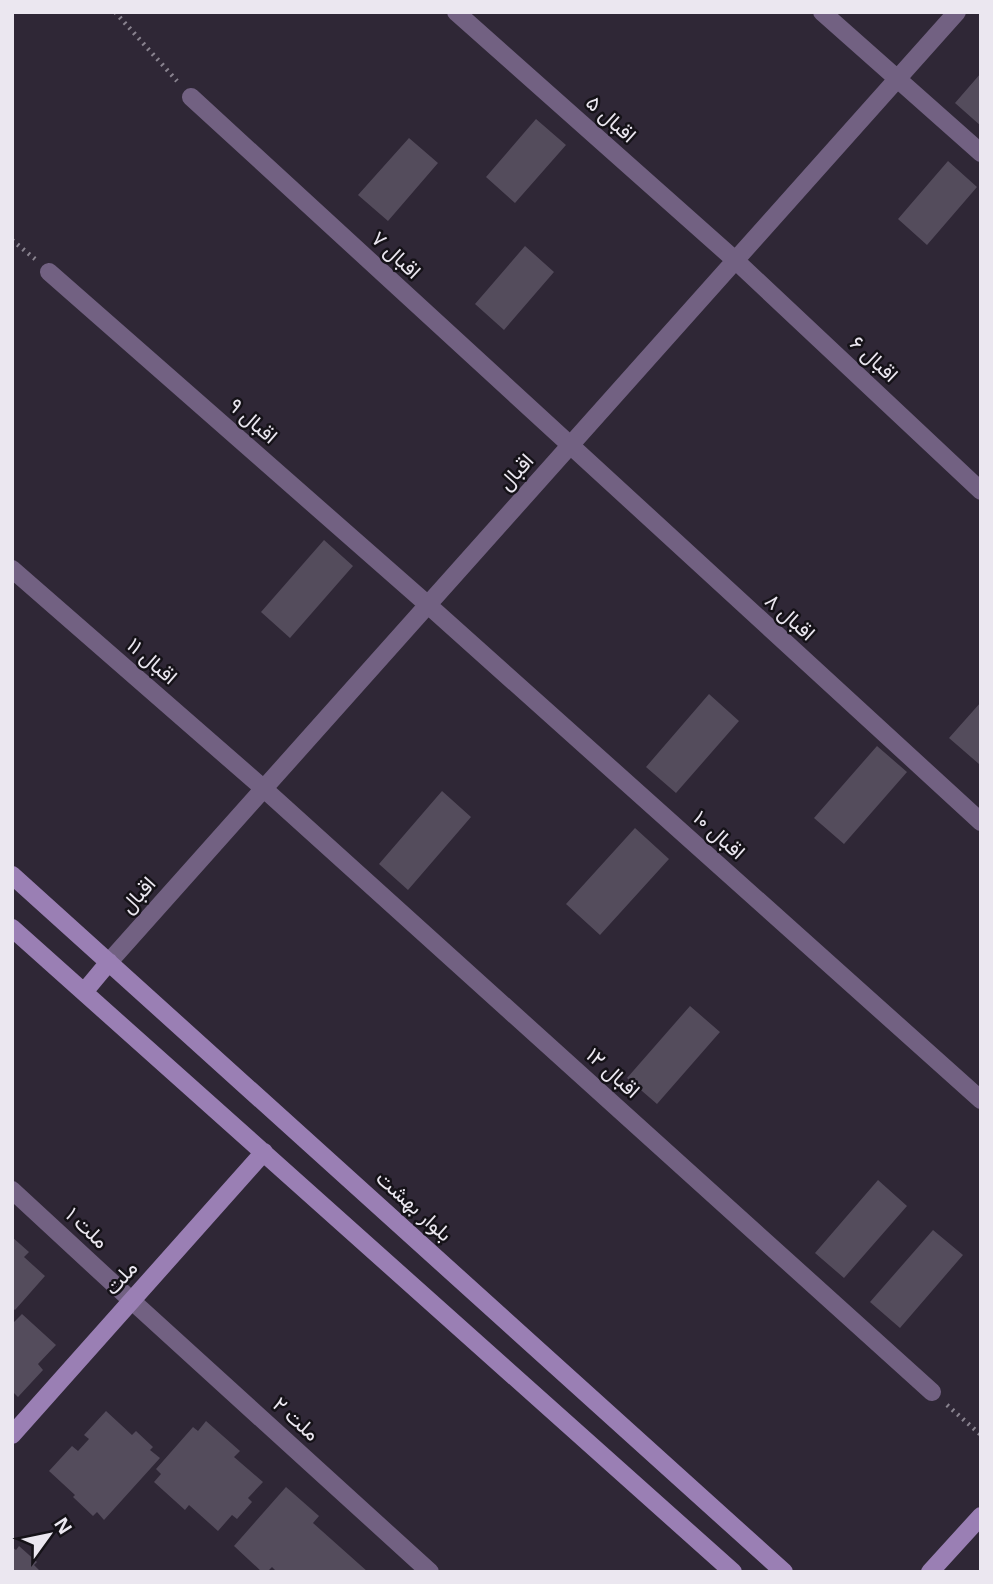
<svg xmlns="http://www.w3.org/2000/svg" width="993" height="1584" font-family="'Open Sans',Vazirmatn,sans-serif">
<style>
.building{fill:#544c5c}
.lines{fill:none;stroke-linecap:round;stroke-linejoin:round}
.path{stroke:#89838f;stroke-width:4.5;stroke-dasharray:2 5;stroke-linecap:butt}
.street{stroke:#726182;stroke-width:18}
.secondary{stroke:#9a7fb4;stroke-width:18}
.labels{text-anchor:middle;stroke-width:5;stroke-linejoin:round;paint-order:stroke}
.street-label{font-size:21px;fill:#ebe7f0;stroke:#151218}
</style>
<rect width="100%" height="100%" fill="#2f2736"/>
<path class="building" d="M981,73v53l-26,-23z
M536,119l30,26 -51,58 -29,-26z
M409,138l29,25 -50,58 -30,-26z
M948,161l29,26 -50,58 -29,-26z
M525,246l29,26 -50,58 -29,-26z
M324,540l29,26 -63,72 -29,-26z
M709,694l30,27 -63,72 -30,-26z
M981,702v60l-2,2 -30,-26z
M877,746l30,26 -63,72 -30,-26z
M442,791l29,26 -63,73 -29,-26z
M635,828l34,31 -69,76 -34,-31z
M690,1006l30,26 -63,72 -30,-26z
M878,1180l29,26 -63,72 -29,-25z
M933,1230l30,25 -63,73 -30,-26z
M12,1237l17,15 -5,5 21,19 -30,34 -3,-2z
M22,1314l34,31 -18,19 5,6 -25,27 -6,-6v-67z
M106,1411l26,24 4,-4 17,16 -3,3 10,8 -56,62 -7,-8 -4,4 -20,-19 2,-2 -26,-24 23,-25 6,5 11,-12 -5,-4z
M206,1421l34,30 -6,6 29,25 -15,16 4,4 -15,17 -5,-4 -14,16 -29,-26 -4,5 -31,-28 7,-8 -5,-5 37,-42 5,4z
M286,1487l33,29 -6,7 55,49h-91l-5,-5 -5,5h-5l-28,-26z
M19,1546l18,16 -3,3 7,7h-29v-25l4,3z"/>
<g class="lines">
<path class="path" d="M115,12l62,69
M12,240l23,19
M947,1405l34,30"/>
<path class="street" d="M456,12l279,248 246,231
M822,12l159,141
M191,97l790,725
M49,272l378,332 554,496
M12,569l251,219 669,604
M109,962l848,-950
M12,1190l119,110 299,272"/>
<path class="secondary" d="M12,875l772,697
M12,928l721,644
M84,992l25,-30
M12,1435l252,-283
M930,1572l51,-56"/>
</g>
<g class="labels">
<g class="street-label">
<text transform="translate(611 119) rotate(42)" y="7">اقبال ۵</text>
<text transform="translate(396 255) rotate(43)" y="7">اقبال ۷</text>
<text transform="translate(874 359) rotate(43)" y="7">اقبال ۶</text>
<text transform="translate(253 421) rotate(41)" y="7">اقبال ۹</text>
<text transform="translate(516 472) rotate(-48)" y="7">اقبال</text>
<text transform="translate(790 617) rotate(42)" y="7">اقبال ۸</text>
<text transform="translate(152 661) rotate(41)" y="7">اقبال ۱۱</text>
<text transform="translate(719 835) rotate(42)" y="7">اقبال ۱۰</text>
<text transform="translate(138 895) rotate(-48)" y="7">اقبال</text>
<text transform="translate(613 1073) rotate(42)" y="7">اقبال ۱۲</text>
<text transform="translate(414 1206) rotate(42)" y="7">بلوار بهشت</text>
<text transform="translate(87 1228) rotate(43)" y="7">ملت ۱</text>
<text transform="translate(121 1278) rotate(-48)" y="7">ملت</text>
<text transform="translate(296 1419) rotate(42)" y="7">ملت ۲</text>
</g>
</g>
<rect width="993" height="1584" fill="none" stroke="#ebe7f0" stroke-width="28"/>
<g transform="translate(49 1535) rotate(57)" stroke="#151218" stroke-width="5" paint-order="stroke">
<path d="M0-5L12 26L0 18L-12 26Z" fill="#ebe7f0"/>
<text y="-10" font-size="19" font-weight="bold" text-anchor="middle" fill="#ebe7f0">N</text>
</g>
</svg>
